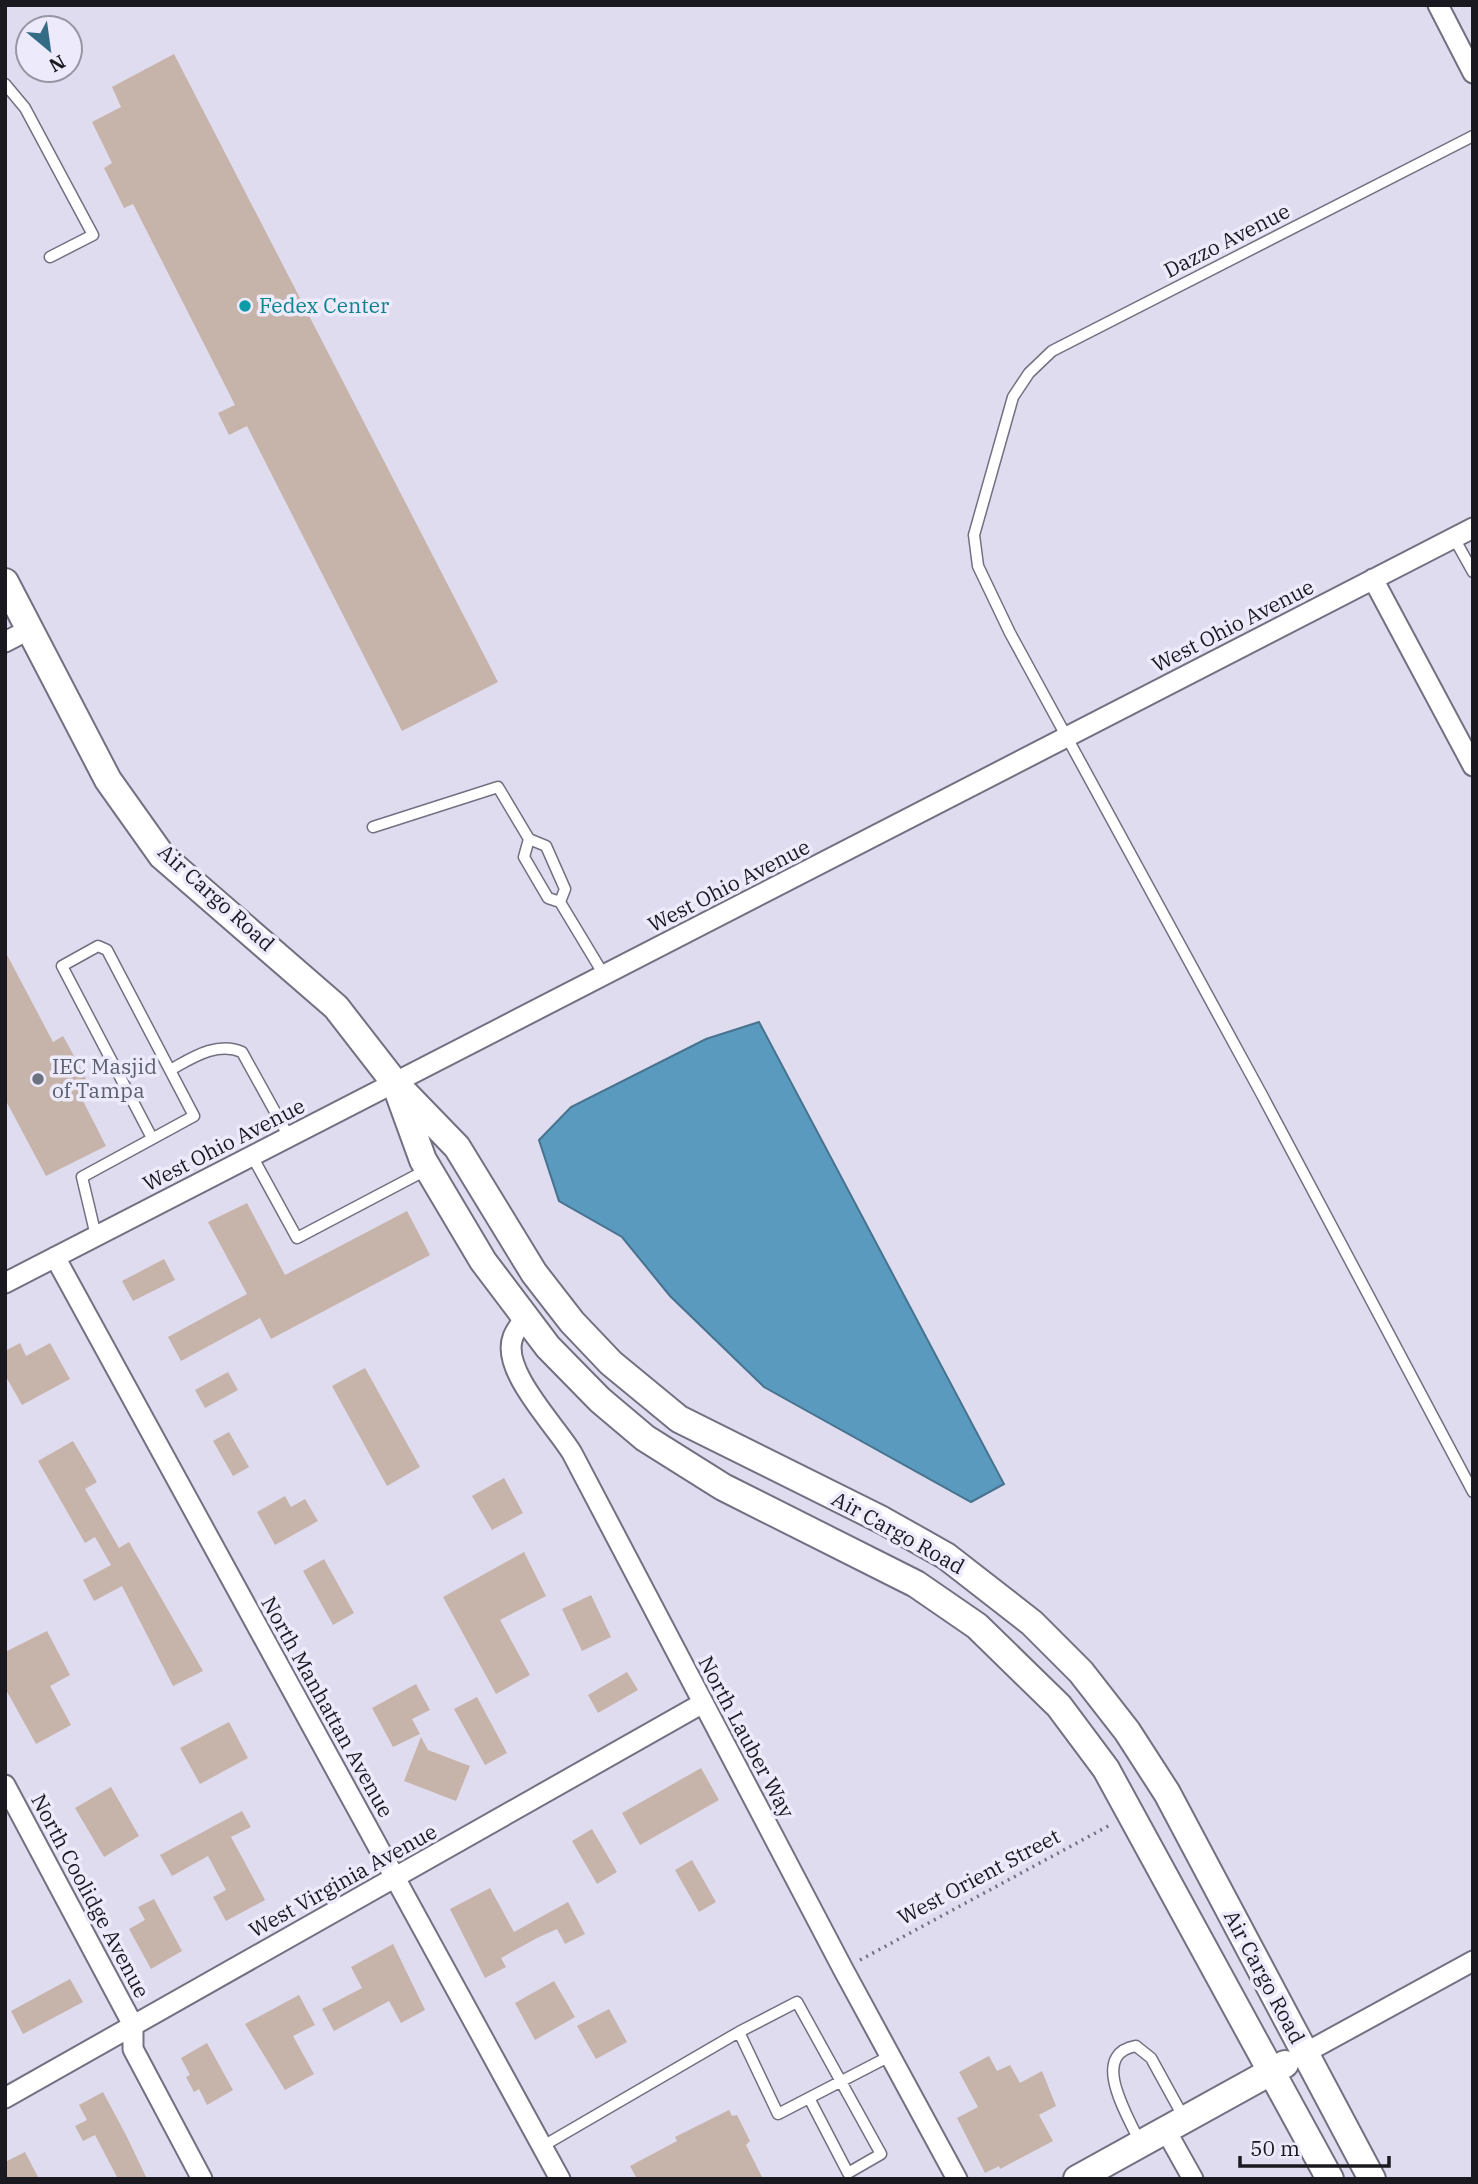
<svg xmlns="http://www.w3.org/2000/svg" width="1478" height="2184" font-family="'IBM Plex Serif',serif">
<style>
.water{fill:#5a9abf;stroke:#47738f;stroke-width:2}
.building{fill:#c6b3aa}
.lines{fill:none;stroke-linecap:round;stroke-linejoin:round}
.lane-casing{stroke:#737081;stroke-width:13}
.street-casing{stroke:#737081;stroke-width:23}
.secondary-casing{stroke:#737081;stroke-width:30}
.path{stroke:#73717d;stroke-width:3.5;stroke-dasharray:2 5;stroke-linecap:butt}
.lane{stroke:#fff;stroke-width:10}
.street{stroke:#fff;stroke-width:19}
.secondary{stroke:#fff;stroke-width:26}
.culture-dot{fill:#0f9aa8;stroke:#edeafc;stroke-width:2.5}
.worship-dot{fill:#6b7280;stroke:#edeafc;stroke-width:2.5}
.labels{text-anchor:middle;stroke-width:7;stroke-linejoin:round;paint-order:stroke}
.street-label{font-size:21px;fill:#1a191f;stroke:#edeafc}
.culture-label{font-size:21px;fill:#0d838f;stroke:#edeafc;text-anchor:start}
.worship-label{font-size:21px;fill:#5b616d;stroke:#edeafc;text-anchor:start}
</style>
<rect width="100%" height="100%" fill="#e0dcef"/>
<path class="water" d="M759,1022l245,462 -33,18 -207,-115 -94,-91 -48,-59 -63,-36 -20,-61 32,-33 135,-68z"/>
<path class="building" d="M174,54l324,628 -96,49 -155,-305 -18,9 -11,-22 17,-8 -102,-201 -9,4 -20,-40 8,-5 -20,-41 29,-15 -9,-20z
M5,951l48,91 10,-6 16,29 13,26 -11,6 25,49 -60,30 -41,-77z
M247,1203l38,72 122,-64 23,44 -159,84 -11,-21 -79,43 -13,-24 79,-43 -39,-72z
M164,1259l11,21 -42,21 -11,-20z
M20,1343l6,13 24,-13 20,36 -48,26 -17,-30v-24z
M365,1368l55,99 -33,19 -55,-100z
M228,1372l10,18 -33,18 -10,-18z
M229,1432l20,35 -16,9 -20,-35z
M73,1441l24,41 -12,7 34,59 10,-6 74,129 -30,15 -51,-100 -28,15 -11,-21 28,-15 -16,-28 -10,6 -47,-82z
M504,1478l19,35 -31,17 -20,-34z
M285,1496l6,11 14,-8 13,22 -43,24 -18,-33z
M524,1552l22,44 -46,24 30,55 -34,19 -53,-97z
M324,1559l30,54 -21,12 -30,-54z
M591,1595l20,42 -29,14 -20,-42z
M47,1631l23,44 -20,11 21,39 -35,19 -31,-56v-36z
M627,1672l11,18 -40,23 -10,-18z
M416,1684l14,26 -18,9 8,15 -27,13 -21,-39z
M477,1697l30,56 -22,12 -31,-56z
M229,1722l19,36 -48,26 -20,-36z
M421,1737l7,13 42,16 -14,35 -52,-20z
M701,1768l18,32 -79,45 -18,-32z
M111,1787l28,49 -35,21 -29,-49z
M242,1811l9,16 -20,10 34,63 -39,21 -13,-24 13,-7 -18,-34 -36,20 -12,-21z
M592,1829l25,43 -20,12 -25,-43z
M692,1860l24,42 -17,10 -24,-42z
M490,1888l24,44 54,-30 17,32 -20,10 -8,-15 -20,9 -36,20 5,9 -21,11 -35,-69z
M154,1899l28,52 -31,18 -22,-40 16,-9 -7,-13z
M393,1944l32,66 -24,13 -12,-22 -55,30 -12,-22 40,-21 -11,-21z
M70,1979l13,23 -60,32 -12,-23z
M554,1981l21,36 -40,23 -20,-37z
M299,1995l16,30 -22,11 21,38 -29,16 -40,-66z
M609,2009l18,33 -31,17 -19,-33z
M207,2043l26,47 -26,15 -8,-16 -5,3 -8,-15 4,-2 -9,-17z
M989,2056l8,15 13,-6 10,18 22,-12 14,35 -17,9 14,26 -53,28 -1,-3 -14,7 -28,-55 21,-11 -19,-35z
M103,2092l24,45 20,42h-29l-23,-44 -12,6 -8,-15 12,-6 -8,-15z
M729,2110l3,6 5,-1 13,26 -4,4 17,34h-126l-7,-13 47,-25 -2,-4z
M25,2152l14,27h-34v-17z"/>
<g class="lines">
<defs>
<path id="lane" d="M5,84l20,24 68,127 -43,22
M1473,136l-421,215 -23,22 -16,24 -39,138 4,31 32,67 252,462 211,397
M1454,538l19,34
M373,827l125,-40 31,52 17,7 19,43 -5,13 44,73
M529,839l-5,18 24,41 12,4
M170,1070c22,-12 47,-29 72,-18l47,85
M252,1156l45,82 131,-69
M96,1236l-14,-59 112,-61 -87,-166 -9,-4 -36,20 90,172
M739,2032l58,-30 84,152 -33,19 -39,-75
M1140,2143c-11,-26 -52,-89 -4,-97l15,12 33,60
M543,2146l196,-114 39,82 112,-58"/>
<path id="street" d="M1438,5l35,68
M1373,579l100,187
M5,642l25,-13
M55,1257l505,922
M5,1283l1468,-755
M524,1318c-3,6 -9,13 -11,19 -13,33 43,89 59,116l271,516 114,210
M5,1785l128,240v24l69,130
M1305,2053l168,-92
M5,2098l698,-395
M1165,2129l28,50"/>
<path id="secondary" d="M5,582l103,198 54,76 174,151 59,76 62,64 77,126 38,49 39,41 68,56 203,101 64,36 86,67 49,49 46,59 40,62 205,386
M399,1094l24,66 60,101 65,86 52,53 45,38 78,49 193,97 61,42 82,80 47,63 224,410
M1077,2179l208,-115"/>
</defs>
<use href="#lane" class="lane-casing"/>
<use href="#street" class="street-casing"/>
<use href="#secondary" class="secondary-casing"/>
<path class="path" d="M860,1960l252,-136"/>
<use href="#lane" class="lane"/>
<use href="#street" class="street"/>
<use href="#secondary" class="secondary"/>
</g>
<circle class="culture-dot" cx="245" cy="306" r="7"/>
<circle class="worship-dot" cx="38" cy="1079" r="7"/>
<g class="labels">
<g class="street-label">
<text transform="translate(1227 241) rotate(-27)" y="7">Dazzo Avenue</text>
<text transform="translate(1233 626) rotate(-27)" y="7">West Ohio Avenue</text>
<text transform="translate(729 886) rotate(-27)" y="7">West Ohio Avenue</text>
<text transform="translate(216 898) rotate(42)" y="7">Air Cargo Road</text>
<text transform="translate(224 1145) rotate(-27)" y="7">West Ohio Avenue</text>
<text transform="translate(898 1533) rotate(29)" y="7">Air Cargo Road</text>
<text transform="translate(327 1707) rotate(61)" y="7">North Manhattan Avenue</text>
<text transform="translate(746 1737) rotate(62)" y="7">North Lauber Way</text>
<text transform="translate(979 1877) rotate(-28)" y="7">West Orient Street</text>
<text transform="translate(343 1881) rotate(-29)" y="7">West Virginia Avenue</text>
<text transform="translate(90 1896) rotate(62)" y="7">North Coolidge Avenue</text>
<text transform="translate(1264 1977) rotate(62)" y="7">Air Cargo Road</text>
</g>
<g class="culture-label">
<text x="259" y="313">Fedex Center</text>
</g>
<g class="worship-label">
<text x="52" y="1074">IEC Masjid<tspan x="52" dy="24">of Tampa</tspan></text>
</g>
</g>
<rect width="1478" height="2184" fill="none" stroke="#1a191f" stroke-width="14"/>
<g transform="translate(49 49) rotate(151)"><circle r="33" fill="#edeafc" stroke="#9996a4" stroke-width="2"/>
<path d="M0-5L12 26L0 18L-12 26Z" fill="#346c86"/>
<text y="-10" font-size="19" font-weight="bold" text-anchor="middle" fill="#1a191f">N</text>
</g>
<path d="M1240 2156v10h149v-10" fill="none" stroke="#1a191f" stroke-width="3.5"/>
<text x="1250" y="2156" font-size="21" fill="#1a191f" stroke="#edeafc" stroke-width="5" paint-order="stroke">50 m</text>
</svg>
